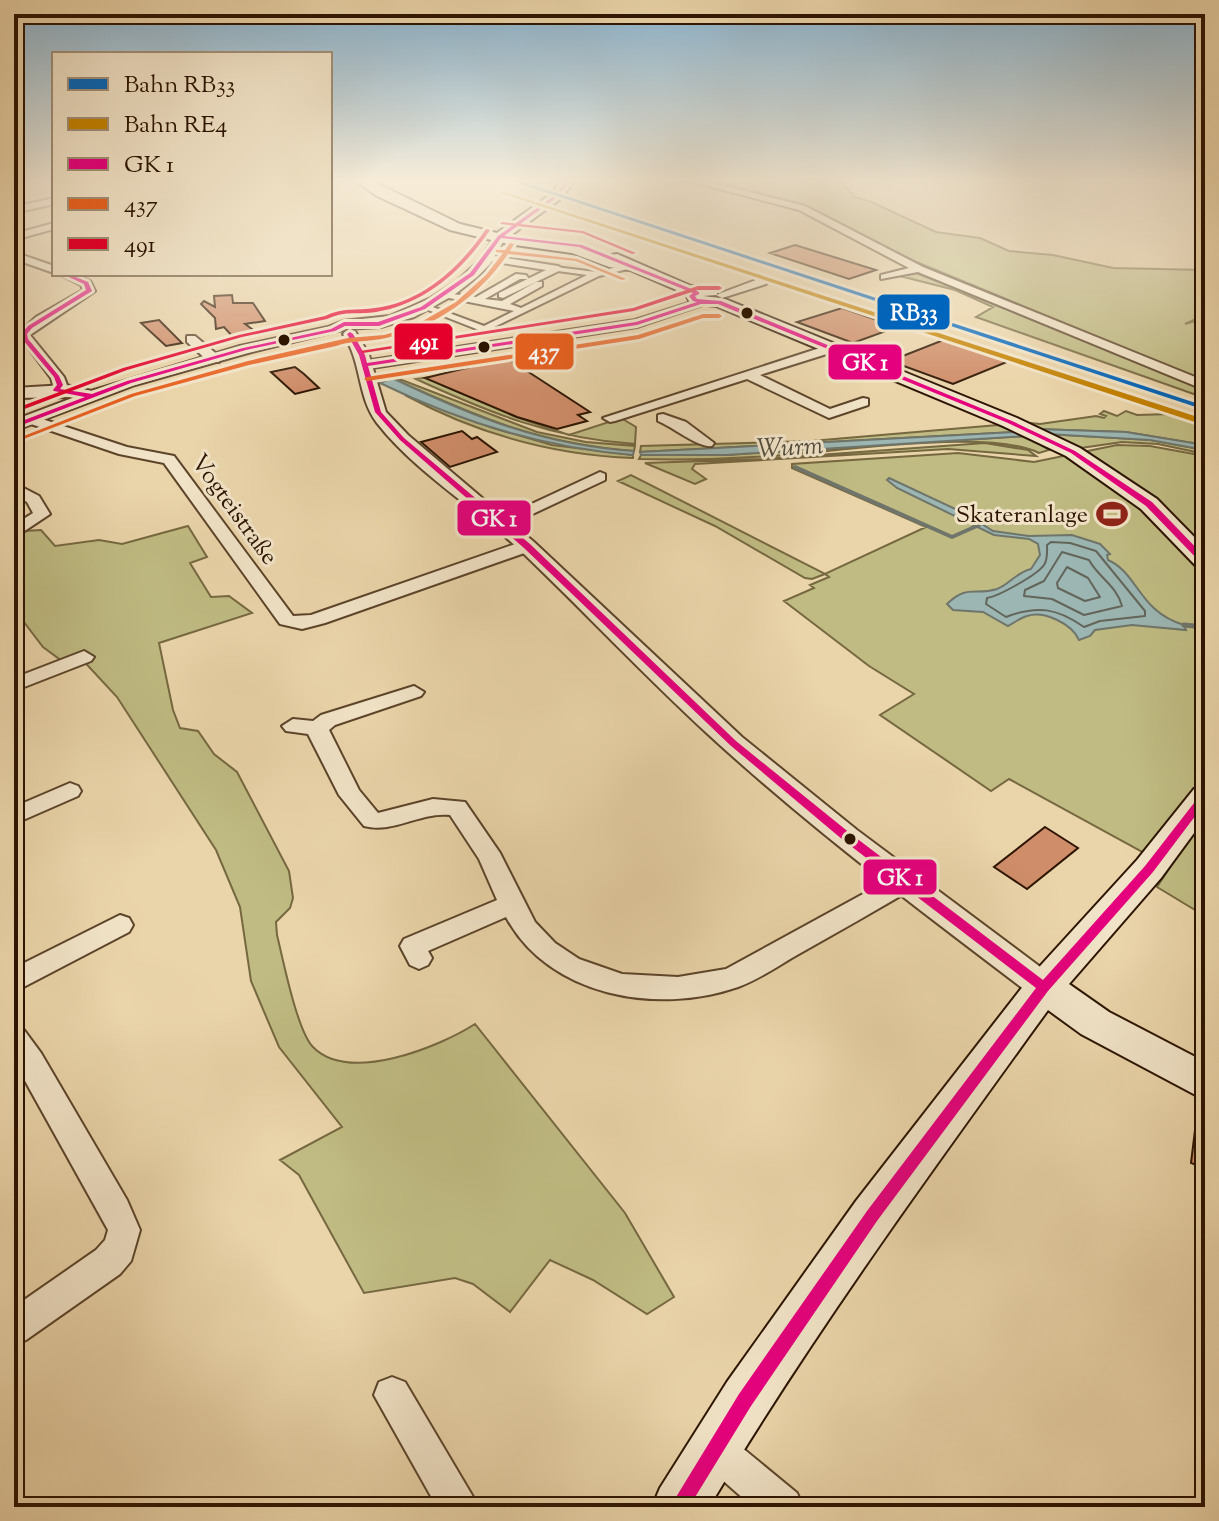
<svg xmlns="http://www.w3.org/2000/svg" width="1219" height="1521" font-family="'Sorts Mill Goudy',serif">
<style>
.green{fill:#bfbb82;stroke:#766841;stroke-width:2}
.water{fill:#9bb6b3;stroke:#6f756b;stroke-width:2}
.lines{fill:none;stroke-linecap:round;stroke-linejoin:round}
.shore{stroke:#64655a;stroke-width:2}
.stream-far1{stroke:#6f756b;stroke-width:4}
.stream{stroke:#6f756b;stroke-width:5}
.building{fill:#cf8d69;stroke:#2c1400;stroke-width:2}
.pedestrian-tunnel{stroke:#c4ae87;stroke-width:7;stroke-dasharray:7 4;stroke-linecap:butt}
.pedestrian-casing{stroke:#5c442a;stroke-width:4}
.minor-casing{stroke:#5c442a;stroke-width:4}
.tertiary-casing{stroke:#5c442a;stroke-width:4}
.secondary-casing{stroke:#2c1400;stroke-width:4}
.pedestrian{fill:#f1e3c7;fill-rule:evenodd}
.minor{fill:#f1e3c7;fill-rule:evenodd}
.tertiary{fill:#f1e3c7;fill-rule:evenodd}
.secondary{fill:#f1e3c7;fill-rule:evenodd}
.bus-1-casing{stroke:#f1e3c7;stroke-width:6}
.bus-2-casing{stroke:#f1e3c7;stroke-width:6}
.bus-3-casing{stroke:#f1e3c7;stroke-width:6}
.bus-1{fill:#e5007d;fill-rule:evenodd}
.bus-2{fill:#e86120;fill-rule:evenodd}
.bus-3{fill:#e4002b;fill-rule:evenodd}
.rail-1-casing{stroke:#f1e3c7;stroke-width:6}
.rail-2-casing{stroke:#f1e3c7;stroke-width:6}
.rail-1{fill:#0065bd;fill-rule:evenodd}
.rail-2{fill:#c48200;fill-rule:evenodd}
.bus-dot{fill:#2c1400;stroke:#f1e3c7;stroke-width:3}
.labels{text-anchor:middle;stroke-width:6;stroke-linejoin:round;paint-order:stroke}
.far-street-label{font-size:24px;fill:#2c1400;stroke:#f1e3c7}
.far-poi-label{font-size:24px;fill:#2c1400;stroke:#f1e3c7;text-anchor:end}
.far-water-label{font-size:26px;font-style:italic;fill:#534d3f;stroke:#f1e3c7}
.line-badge{stroke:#f1e3c7;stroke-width:3}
.badge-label{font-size:22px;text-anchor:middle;font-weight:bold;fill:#fff}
</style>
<rect width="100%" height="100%" fill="#ead4a9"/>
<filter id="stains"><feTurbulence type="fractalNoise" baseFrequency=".0025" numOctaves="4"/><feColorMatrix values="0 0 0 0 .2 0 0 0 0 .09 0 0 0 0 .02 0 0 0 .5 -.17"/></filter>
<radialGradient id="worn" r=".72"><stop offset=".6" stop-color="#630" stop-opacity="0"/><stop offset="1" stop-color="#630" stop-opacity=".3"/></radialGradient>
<path class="green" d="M695,179h144l15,18 15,4 67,31 44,6 29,13 44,4 60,13 92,2v45l-20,9 20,-6v63l-291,-120 -105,-54z
M916,273l289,116v9l-229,-81 17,-10 -38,-17 -55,-14z
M394,377l143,55 49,10 49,4 -1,5c-95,-7 -157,-34 -242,-73z
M430,377l12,8 74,32 53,18 52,-17 15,9 -1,17c-81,-5 -145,-31 -219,-65z
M405,395l88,33 59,17 81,10v3c-82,-3 -156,-24 -228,-63z
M1104,411l13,5 9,-5 11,4 35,-1 33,10v21l-79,-13 -90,-3 -15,-7 19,2 56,-8 8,2 2,-2 -6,-2z
M998,425l17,7 -375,20 1,-6 170,-5z
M1047,434l103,6 55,10v4l-47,-10 -36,-2 -48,7z
M1026,436l23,14 -10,3c-50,-25 -204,-1 -266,3 -44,3 -89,4 -134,3l2,-4h85z
M985,443l43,7 8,6 -88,-7 -253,15 -3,5 14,10 -11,5 -50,-21 116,-4z
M1117,445l33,1 55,10v460l-48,-29 13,-20 -161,-88 -18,12 -111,-76 34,-21 -45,-28 -85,-65 30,-13 -4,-3 19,-8 -4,-3 -13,5 -7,-1 -90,-52 -97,-45 13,-6 194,99 101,-47 -134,-59v-4l166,-11 76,9z
M188,526l19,31 -17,6 21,34 18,-1 23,17 -93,30 14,67 7,18 18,3 16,23 23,18 52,99 4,27 -3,10 -14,14 1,13c6,24 20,96 36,112 36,37 126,0 162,-23l150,189 49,84 -27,17 -54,-34 -43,-20 -40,52 -37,-28 -18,-6 -91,15 -65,-118 -19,-15 62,-33 -63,-80 -28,-66 -11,-74 -24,-57 -99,-153 -39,-42 -16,6 -19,-14 -29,-38v-70l10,-8 17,-1 14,16 44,-6 23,4z"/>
<path class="water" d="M392,378c82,39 150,67 242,73l-1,4c-88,-7 -173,-33 -253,-72z
M1036,429l90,3 79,13v5l-55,-10 -103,-6z
M1015,432l11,4 -300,19h-85l-1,-3z
M889,478l77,36 27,17 36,5 43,-1 28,9 10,10 -3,1 1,5c30,13 31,52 76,65l2,5 -54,-5 -37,5 -5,6 -11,4c-7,-16 -35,-30 -52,-24 -7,2 -13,7 -19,10l-25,-14 -30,-2 -6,-6c21,-20 27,-8 50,-15 12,-4 18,-16 34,-20l9,-14 -2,-11 -9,-5 -35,-4 -97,-47 -10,-8z"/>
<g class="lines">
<path class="shore" d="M1051,542l19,1 26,8 49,60v5l-45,5 -16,6c-27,-19 -47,-22 -78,-10l-20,-13 1,-6c12,-2 50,-23 57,-33 4,-6 3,-13 3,-20z
M1062,552l27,8c9,17 28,26 33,46l-38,9 -32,-16 -28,-3 1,-6 19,-9z
M1067,567l21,11 12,19 -15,4 -27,-13 -1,-5z"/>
<path class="stream-far1" d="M795,467l157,70 27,-12"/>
<path class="stream" d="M1184,625l21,2"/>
</g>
<path class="building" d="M795,245l81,25 -27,9 -79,-26z
M232,295l1,8h20l12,18 -20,3 11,8 -23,5 -9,-10 -8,2 -1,-11 -14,-14 3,-3 11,6 -1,-11z
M842,308l9,3 46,16 -44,16 -56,-21z
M159,320l23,23 -16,3 -25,-23z
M951,337l63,22 -61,25 -63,-23z
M507,358l83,54 -12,3 9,6 -30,8 -40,-12 -92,-39z
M295,367l9,7 15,14 -24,6 -24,-22z
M462,431l10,8 5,-2 20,15 -47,15 -29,-25z
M1045,827l33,21 -51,41 -33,-22z
M1196,1122l9,1v46l-14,-6z"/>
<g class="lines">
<path class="pedestrian-tunnel" d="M477,278l13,2"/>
<defs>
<path id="pedestrian" d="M629,264l3,4 -33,8 -115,56 -61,-24 7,-2 54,20 30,-15 -70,-14v-4l32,4 40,-23 10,1 3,4h-9l-35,20 17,2 34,-19h6v4l-32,18 11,4 66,-33 -29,-4 -3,-4 41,5z"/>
<path id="minor" d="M682,179h16l107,27 118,61 282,114v9l-287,-118 -37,7v-4l28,-7 -110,-58z
M54,198v6l-40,9v-6z
M54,223v6l-40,11v-6z
M14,252l40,14v7l-40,-14z
M487,255l71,11 5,3 -60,29 -4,-1v-4l47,-23 -63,-10 -1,-2z
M59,274h14l17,7 5,10 -65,44 34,42 3,8 -11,9 -7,-4 4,-5 -2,-7 -33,-44 18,-17 47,-27 -2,-5z
M757,276h8l1,8 -44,14 -6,-3 40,-15z
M701,299l6,3 -2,2 -68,23 -272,42 -6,-4 6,-4 270,-41z
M187,336h8l24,20v6h-10l-22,-20z
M829,345l6,4 -2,3 -73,23 70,34 33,-11 5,1v6l-39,13 -82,-39 -132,42 -5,1 -7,-4z
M663,414l23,8 28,21 -2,3c-14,2 -39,-19 -54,-25v-6z
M33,416l94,31 47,9 119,160 18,-1 210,-73 6,-1 9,5 -3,4 -208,73 -23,6 -22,-5 -116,-161 -45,-9 -91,-31v-6z
M600,472l5,2v6l-98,46 -6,1 -8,-5z
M14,483l25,13 11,18 -36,24v-13l19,-12 -6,-11 -13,-7z
M84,651l10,6 -3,4 -77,30v-13z
M414,686l10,6 -3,4 -86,29 -6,5 30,60 19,23 55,-14 32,3 35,51 35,69 20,21 24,16 43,15 56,3 48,-8 170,-93 9,-3 9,3 3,6 -3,6c-39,23 -78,45 -117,67 -19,11 -39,25 -59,32 -80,28 -189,10 -232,-70l-78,34 4,7 -4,7 -9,4 -9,-4 -10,-19 4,-7 93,-39 -18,-41 -29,-44c-31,-3 -57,19 -86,11l-25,-31 -31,-61 -22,-3 -4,-5 11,-7 20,2 8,-6z
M70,783l8,3 3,5 -3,5 -64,28v-17z
M120,915l9,3 4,7 -4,7 -115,60v-24z
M14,1026l10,4 17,23 86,147 13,30 -9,31 -11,13 -94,66 -12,6v-39l82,-57 9,-10 3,-10 -94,-169z
M392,1377l13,5 74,125h-42l-63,-112 5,-13z
M716,1431l13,6 68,56 6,14h-50l-50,-44 -6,-13 6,-13z"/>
<path id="tertiary" d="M500,233l6,4 -16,27 -13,13 -23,18 -40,22 -33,10 -35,2 -98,24 -113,32 -121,46v-11l61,-23 -61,1v-10l52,-3 25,6 149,-45 88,-19 15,-6 47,-5 41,-18 26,-17 22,-20 17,-26z
M350,330l5,1 14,24 17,57 22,23 126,107 208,195 115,93 198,148 5,9 -5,9 -11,4 -11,-4c-106,-80 -213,-161 -312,-250 -69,-62 -132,-130 -199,-194 -46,-44 -106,-79 -145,-129 -20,-26 -15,-62 -34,-89z"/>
<path id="secondary" d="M353,179h15l92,45 37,9 54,-39 12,-15h13l-17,21 -49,36 65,9 31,11 11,-2 74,32 26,3v6l-14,1 22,3 292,119 63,30 77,51 48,49v21l-8,-2 -56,-58 -75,-53 -63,-30 -287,-120 -26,-3 -4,-9 -56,-24 -21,-3 -37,-14 -64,-9 -58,-14 -73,-34z
M1205,785v33l-44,60 -92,106 40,28 96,50v38l-124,-66 -33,-24c-118,163 -236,325 -339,497h-57l8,-19 67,-106 129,-181 175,-225 106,-116 57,-71z"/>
</defs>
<use href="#pedestrian" class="pedestrian-casing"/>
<use href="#minor" class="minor-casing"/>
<use href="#tertiary" class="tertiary-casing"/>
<use href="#secondary" class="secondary-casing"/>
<use href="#pedestrian" class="pedestrian"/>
<use href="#minor" class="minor"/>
<use href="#tertiary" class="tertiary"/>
<use href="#secondary" class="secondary"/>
<defs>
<path id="bus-1" d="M568,179h4l-16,19 -52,38 78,9 117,47v2l-4,2 2,3 24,2 291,120 63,30 77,51 53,55v7h-3l-56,-58 -75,-53 -63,-30 -290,-119h-17l-64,21 -269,41 13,46 23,26 126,106 206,197 115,93 192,146 102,-114 56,-72 4,-2v11l-52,69 -105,119 -171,230 -126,185 -62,101h-19l69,-113 128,-183 169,-223 -193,-148 -113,-95 -206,-197 -124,-108 -25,-28 -16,-57 -12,-21 3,-2 3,2 12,21 2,8 269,-41 61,-20 -4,-1 -4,-5 4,-3 -114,-46 -78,-9 -27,37 -49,34 -46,17h-34l-10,5 -89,19 -115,33 -117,45v-4l71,-27 -31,-6 -1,-1 4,-5 -3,-8 -31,-37 -2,-6 7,-8 58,-36 -2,-6 -22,-10h6l20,8 4,9 -60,37 -5,6 1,5 31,37 4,9 -3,4 32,5 35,-13 116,-33 88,-19 13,-7h34l43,-15 49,-34 28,-37 56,-40z"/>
<path id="bus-2" d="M510,243l4,1 -4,7 67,8 49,20 -4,1 -46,-19 -68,-7c-29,42 -72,73 -122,84 -17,4 -33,2 -50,8l-87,19 -114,31 -114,44 -5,-1 115,-45 117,-33 100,-23 36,-3 18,-5 19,-8 35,-20 30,-27 17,-22 -7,-1v-2h9z
M703,314h16l3,2 -3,2h-16l-64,21 -272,42 -3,-2 3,-2 271,-42z"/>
<path id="bus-3" d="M502,222l81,9 53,22 -4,1 -50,-21 -82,-9z
M486,229l4,1c-27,40 -65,74 -114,82 -19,3 -29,-2 -49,7l-85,18 -115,33 -113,43v-4l109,-41 116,-33 86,-19c17,-9 33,-5 50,-8 48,-6 85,-41 111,-79z
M698,286h21l3,2 -3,2h-21l-64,21 -271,42 -3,-2 273,-43z"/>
</defs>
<use href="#bus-1" class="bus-1-casing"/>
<use href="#bus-2" class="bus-2-casing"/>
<use href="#bus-3" class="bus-3-casing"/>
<use href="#bus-1" class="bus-1"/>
<use href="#bus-2" class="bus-2"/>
<use href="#bus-3" class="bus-3"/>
<defs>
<path id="rail-1" d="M514,179l691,227v4l-699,-231z"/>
<path id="rail-2" d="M501,191l703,228 1,2 -7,2 -697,-230z"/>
</defs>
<use href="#rail-1" class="rail-1-casing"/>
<use href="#rail-2" class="rail-2-casing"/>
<use href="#rail-1" class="rail-1"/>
<use href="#rail-2" class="rail-2"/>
</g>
<linearGradient id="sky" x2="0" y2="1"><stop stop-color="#89b5d3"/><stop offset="0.46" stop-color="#f6ecd8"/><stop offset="1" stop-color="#f6ecd8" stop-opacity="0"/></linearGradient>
<rect width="1219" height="392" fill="url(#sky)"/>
<defs>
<symbol id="stadium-bare" viewBox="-9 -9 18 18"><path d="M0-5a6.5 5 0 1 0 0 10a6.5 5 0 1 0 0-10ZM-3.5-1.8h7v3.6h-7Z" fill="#8f2418" stroke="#f1e3c7" stroke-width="2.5" paint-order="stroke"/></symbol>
</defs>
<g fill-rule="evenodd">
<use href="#stadium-bare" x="1090" y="492" width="44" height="44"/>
</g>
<g class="bus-dot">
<circle cx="747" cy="313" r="7"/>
<circle cx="284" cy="340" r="7"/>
<circle cx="484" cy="347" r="7"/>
<circle cx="850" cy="839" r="7"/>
</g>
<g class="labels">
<g class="far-street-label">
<text transform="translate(235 509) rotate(54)" y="8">Vogteistraße</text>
</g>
<g class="far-poi-label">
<text x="1088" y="522">Skateranlage</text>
</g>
<g class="far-water-label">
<text transform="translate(790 446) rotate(-3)" y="9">Wurm</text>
</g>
</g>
<g class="line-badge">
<rect x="876" y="293" width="75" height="38" rx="8" fill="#0065bd"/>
<rect x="393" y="322" width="61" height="39" rx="8" fill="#e4002b"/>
<rect x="514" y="332" width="61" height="39" rx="8" fill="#e86120"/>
<rect x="827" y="343" width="76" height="38" rx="8" fill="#e5007d"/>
<rect x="456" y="499" width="76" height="38" rx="8" fill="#e5007d"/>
<rect x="862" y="858" width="76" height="38" rx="8" fill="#e5007d"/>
</g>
<g class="badge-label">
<text x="914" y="320">RB33</text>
<text x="424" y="349">491</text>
<text x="544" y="359">437</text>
<text x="865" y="370">GK 1</text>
<text x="494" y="526">GK 1</text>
<text x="900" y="885">GK 1</text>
</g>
<rect width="1219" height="1521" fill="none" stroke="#ead4a9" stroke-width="48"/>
<rect x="16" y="16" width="1187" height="1489" fill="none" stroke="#2c1400" stroke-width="4"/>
<rect x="24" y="24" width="1171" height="1473" fill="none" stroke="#2c1400" stroke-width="2"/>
<rect x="52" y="52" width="280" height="224" fill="#f1e3c7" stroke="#a29077" stroke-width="2"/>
<rect x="68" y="78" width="40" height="12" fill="#0065bd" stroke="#a29077" stroke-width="2"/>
<text x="124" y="92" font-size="24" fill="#2c1400">Bahn RB33</text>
<rect x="68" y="118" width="40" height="12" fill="#c48200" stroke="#a29077" stroke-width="2"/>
<text x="124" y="132" font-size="24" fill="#2c1400">Bahn RE4</text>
<rect x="68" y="158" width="40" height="12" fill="#e5007d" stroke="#a29077" stroke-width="2"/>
<text x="124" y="172" font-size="24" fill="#2c1400">GK 1</text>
<rect x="68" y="198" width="40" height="12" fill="#e86120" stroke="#a29077" stroke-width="2"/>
<text x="124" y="212" font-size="24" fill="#2c1400">437</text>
<rect x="68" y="238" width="40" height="12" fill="#e4002b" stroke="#a29077" stroke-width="2"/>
<text x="124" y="252" font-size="24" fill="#2c1400">491</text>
<rect width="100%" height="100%" filter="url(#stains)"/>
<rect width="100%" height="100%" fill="url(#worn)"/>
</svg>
